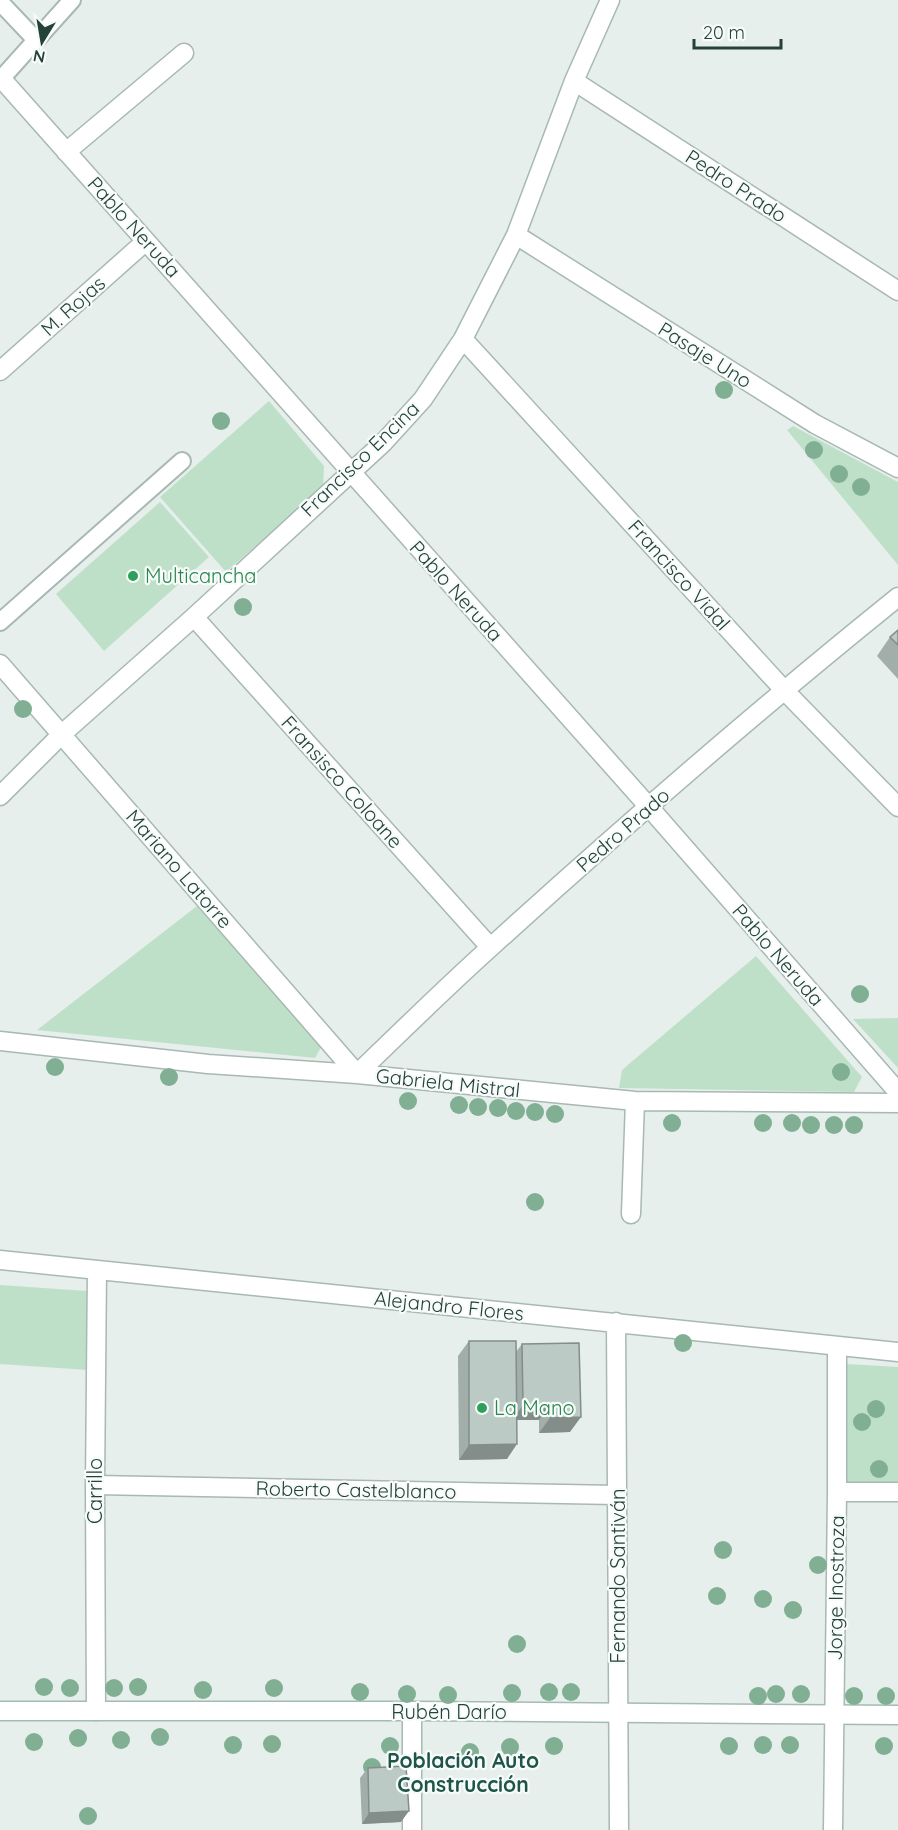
<svg xmlns="http://www.w3.org/2000/svg" width="898" height="1830" font-family="Quicksand,sans-serif">
<style>
.green{fill:#bfe0c8}
.lines{fill:none;stroke-linecap:round;stroke-linejoin:round}
.lane-casing{stroke:#a8b8b2;stroke-width:20}
.street-casing{stroke:#a8b8b2;stroke-width:21}
.secondary-casing{stroke:#a4bbb3;stroke-width:21}
.lane{stroke:#fff;stroke-width:16}
.street{stroke:#fff;stroke-width:18}
.secondary{stroke:#fff;stroke-width:18}
.tree{fill:#80af93}
.wall{fill:#a1aea9}
.shaded-wall{fill:#838d89}
.building{fill:#bbcac4;stroke:#838d89;stroke-width:1.5}
.leisure-dot{fill:#2e9e5b;stroke:#f7fbf9;stroke-width:2}
.labels{text-anchor:middle;stroke-width:4.5;stroke-linejoin:round;paint-order:stroke}
.street-label{font-size:20px;fill:#24423a;stroke:#f7fbf9}
.leisure-label{font-size:20px;fill:#27864d;stroke:#f7fbf9;text-anchor:start}
.neighbourhood-label{font-size:21px;font-weight:bold;fill:#1f5548;stroke:#f7fbf9}
</style>
<rect width="100%" height="100%" fill="#e6efeb"/>
<path class="green" d="M269,401l55,65 -1,22 -97,84 -66,-75z
M793,426l105,56v83l-111,-135z
M160,502l49,55 -105,94 -48,-57z
M197,906l126,138 -8,14 -278,-28z
M756,956l106,121 -8,15 -235,-4 3,-18z
M898,1018v50l-45,-49z
M0,1285l87,6 1,79 -88,-6z
M847,1364l51,3v117h-52z"/>
<g class="lines">
<defs>
<path id="lane" d="M0,2l36,38
M1,79l71,-79
M0,622l182,-161"/>
<path id="street" d="M0,77l649,730 249,285
M574,81l324,210
M66,152l118,-99
M516,235l299,189 83,44
M463,339l321,351 114,117
M0,371l146,-130
M194,617l296,330
M0,664l357,410c45,-43 89,-87 135,-128 132,-120 267,-237 406,-349
M0,796l62,-62 132,-117 189,-174 40,-44 40,-60 53,-104 58,-154 36,-81
M0,1041l208,23 149,10 278,27 263,2
M631,1214l4,-113
M0,1260l898,92
M616,1322l3,508
M95,1485l522,10
M837,1492h61
M96,1711l-1,-226 2,-215
M412,1711v119
M833,1830l4,-338v-145"/>
<path id="secondary" d="M0,1711h412l486,4"/>
</defs>
<use href="#lane" class="lane-casing"/>
<use href="#street" class="street-casing"/>
<use href="#secondary" class="secondary-casing"/>
<use href="#lane" class="lane"/>
<use href="#street" class="street"/>
<use href="#secondary" class="secondary"/>
</g>
<g class="tree">
<circle cx="724" cy="390" r="9"/>
<circle cx="221" cy="421" r="9"/>
<circle cx="814" cy="450" r="9"/>
<circle cx="839" cy="474" r="9"/>
<circle cx="861" cy="487" r="9"/>
<circle cx="243" cy="607" r="9"/>
<circle cx="23" cy="709" r="9"/>
<circle cx="860" cy="994" r="9"/>
<circle cx="55" cy="1067" r="9"/>
<circle cx="841" cy="1072" r="9"/>
<circle cx="169" cy="1077" r="9"/>
<circle cx="408" cy="1101" r="9"/>
<circle cx="459" cy="1105" r="9"/>
<circle cx="478" cy="1107" r="9"/>
<circle cx="498" cy="1108" r="9"/>
<circle cx="516" cy="1111" r="9"/>
<circle cx="535" cy="1112" r="9"/>
<circle cx="555" cy="1114" r="9"/>
<circle cx="672" cy="1123" r="9"/>
<circle cx="763" cy="1123" r="9"/>
<circle cx="792" cy="1123" r="9"/>
<circle cx="811" cy="1125" r="9"/>
<circle cx="834" cy="1125" r="9"/>
<circle cx="854" cy="1125" r="9"/>
<circle cx="535" cy="1202" r="9"/>
<circle cx="683" cy="1343" r="9"/>
<circle cx="876" cy="1409" r="9"/>
<circle cx="862" cy="1422" r="9"/>
<circle cx="879" cy="1469" r="9"/>
<circle cx="723" cy="1550" r="9"/>
<circle cx="818" cy="1565" r="9"/>
<circle cx="717" cy="1596" r="9"/>
<circle cx="763" cy="1599" r="9"/>
<circle cx="793" cy="1610" r="9"/>
<circle cx="517" cy="1644" r="9"/>
<circle cx="44" cy="1687" r="9"/>
<circle cx="138" cy="1687" r="9"/>
<circle cx="70" cy="1688" r="9"/>
<circle cx="114" cy="1688" r="9"/>
<circle cx="274" cy="1688" r="9"/>
<circle cx="203" cy="1690" r="9"/>
<circle cx="360" cy="1692" r="9"/>
<circle cx="549" cy="1692" r="9"/>
<circle cx="571" cy="1692" r="9"/>
<circle cx="512" cy="1693" r="9"/>
<circle cx="407" cy="1694" r="9"/>
<circle cx="776" cy="1694" r="9"/>
<circle cx="801" cy="1694" r="9"/>
<circle cx="448" cy="1695" r="9"/>
<circle cx="758" cy="1696" r="9"/>
<circle cx="854" cy="1696" r="9"/>
<circle cx="886" cy="1696" r="9"/>
<circle cx="160" cy="1737" r="9"/>
<circle cx="78" cy="1738" r="9"/>
<circle cx="121" cy="1740" r="9"/>
<circle cx="34" cy="1742" r="9"/>
<circle cx="272" cy="1744" r="9"/>
<circle cx="233" cy="1745" r="9"/>
<circle cx="763" cy="1745" r="9"/>
<circle cx="790" cy="1745" r="9"/>
<circle cx="390" cy="1746" r="9"/>
<circle cx="554" cy="1746" r="9"/>
<circle cx="729" cy="1746" r="9"/>
<circle cx="884" cy="1746" r="9"/>
<circle cx="510" cy="1747" r="9"/>
<circle cx="470" cy="1752" r="9"/>
<circle cx="372" cy="1767" r="9"/>
<circle cx="88" cy="1816" r="9"/>
</g>
<path class="wall" d="M898,630v49l-21,-23 13,-19z
M469,1341l47,11 6,-8 48,88 -31,1v-13h-22l-10,39 -48,1 -1,-104z
M368,1768l33,54 -39,2 -2,-46z"/>
<path class="shaded-wall" d="M550,1404l-11,16h-27l11,-15z
M581,1417l-11,15 -31,1 11,-15z
M517,1444l-10,15 -48,1 10,-15z
M409,1811l-8,11 -39,2 7,-11z"/>
<path class="building" d="M898,630v15l-8,-8z
M469,1341h47l1,103 -48,1z
M579,1343l2,74 -31,1v-14l-27,1 -1,-61z
M406,1766l3,45 -40,2 -1,-45z"/>
<g class="leisure-dot">
<circle cx="133" cy="576" r="6"/>
<circle cx="482" cy="1408" r="6"/>
</g>
<g class="labels">
<g class="street-label">
<text transform="translate(736 186) rotate(33)" y="7">Pedro Prado</text>
<text transform="translate(134 227) rotate(48)" y="7">Pablo Neruda</text>
<text transform="translate(73 306) rotate(-42)" y="7">M. Rojas</text>
<text transform="translate(705 355) rotate(32)" y="7">Pasaje Uno</text>
<text transform="translate(360 459) rotate(-44)" y="7">Francisco Encina</text>
<text transform="translate(679 575) rotate(48)" y="7">Francisco Vidal</text>
<text transform="translate(456 591) rotate(48)" y="7">Pablo Neruda</text>
<text transform="translate(342 782) rotate(48)" y="7">Fransisco Coloane</text>
<text transform="translate(623 830) rotate(-41)" y="7">Pedro Prado</text>
<text transform="translate(179 869) rotate(49)" y="7">Mariano Latorre</text>
<text transform="translate(778 955) rotate(49)" y="7">Pablo Neruda</text>
<text transform="translate(448 1083) rotate(6)" y="7">Gabriela Mistral</text>
<text transform="translate(449 1306) rotate(6)" y="7">Alejandro Flores</text>
<text transform="translate(356 1490) rotate(1)" y="7">Roberto Castelblanco</text>
<text transform="translate(95 1491) rotate(-90)" y="7">Carrillo</text>
<text transform="translate(618 1576) rotate(-90)" y="7">Fernando Santiván</text>
<text transform="translate(836 1588) rotate(-89)" y="7">Jorge Inostroza</text>
<text x="449" y="1719">Rubén Darío</text>
</g>
<g class="leisure-label">
<text x="145" y="583">Multicancha</text>
<text x="494" y="1415">La Mano</text>
</g>
<g class="neighbourhood-label">
<text x="463" y="1768">Población Auto<tspan x="463" dy="24">Construcción</tspan></text>
</g>
</g>
<g transform="translate(42 42) rotate(191)" stroke="#f7fbf9" stroke-width="4.5" paint-order="stroke">
<path d="M0-4.5L10 22L0 15L-10 22Z" fill="#24423a"/>
<text y="-9" font-size="16" font-weight="bold" text-anchor="middle" fill="#24423a">N</text>
</g>
<path d="M694 39v9h87v-9" fill="none" stroke="#24423a" stroke-width="3"/>
<text x="703" y="39" font-size="18" fill="#24423a" stroke="#f7fbf9" stroke-width="4.5" paint-order="stroke">20 m</text>
</svg>
